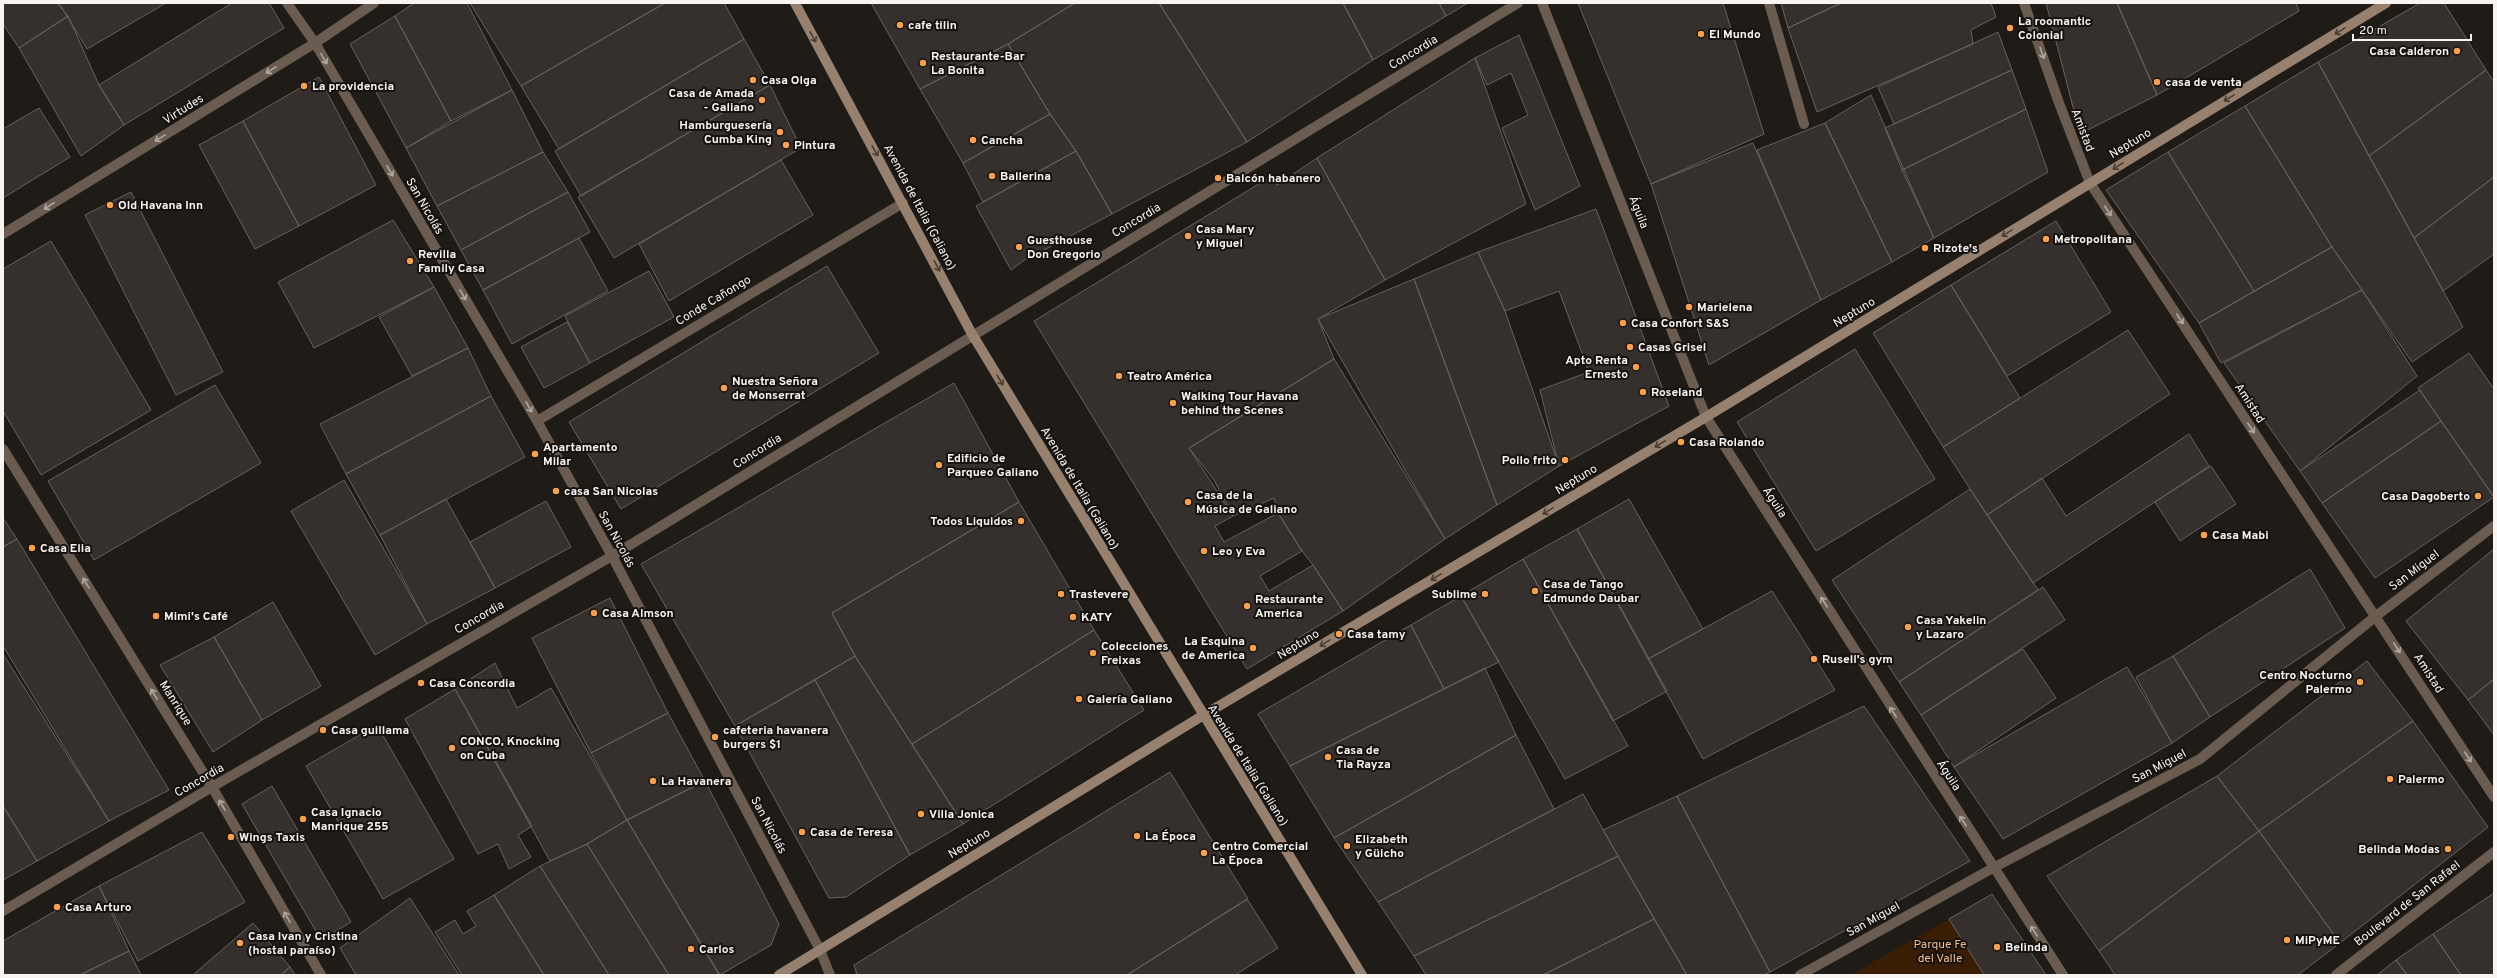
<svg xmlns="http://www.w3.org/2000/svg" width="2497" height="978" font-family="Overpass,sans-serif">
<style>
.green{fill:#391e04}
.building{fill:#35302d;stroke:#67625e}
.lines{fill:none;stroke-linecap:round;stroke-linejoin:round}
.lane{stroke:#6a5c50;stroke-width:10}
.street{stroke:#6a5c50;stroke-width:10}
.secondary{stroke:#97816e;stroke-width:10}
.oneway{stroke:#4a3e35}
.oneway2{stroke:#b0a8a1}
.poi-dot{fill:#f8a04b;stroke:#16120f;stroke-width:1.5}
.labels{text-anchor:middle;stroke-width:4;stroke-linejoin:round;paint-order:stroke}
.poi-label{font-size:12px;font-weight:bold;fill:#f7f4f2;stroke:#16120f;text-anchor:start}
.street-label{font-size:12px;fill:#f7f4f2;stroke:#16120f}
.park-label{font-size:12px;fill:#f0bb8d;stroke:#16120f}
</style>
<rect width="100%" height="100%" fill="#1f1b17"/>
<path class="green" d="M1949,919l35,56h-134z"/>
<path class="building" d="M3,3h54l11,13 -49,32 -16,-24z
M59,3h107l-79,46z
M232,3h37l15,25 -160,97 -25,-40z
M414,3h53l45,87 -61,31 -56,-105z
M470,3h195l-144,83z
M665,3h59l20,36 -185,110 -38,-63z
M871,3h204l-67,41 -88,45z
M1075,3h84l88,139 -135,72 -36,-63 -26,-37 -42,-70z
M1159,3h184l30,57 -126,82z
M1343,3h96l7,13 -73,44z
M1439,3h29l-22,13z
M1578,3h145l41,131 -113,50z
M1781,3h60l-53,25z
M1841,3h150l5,14 -25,13 2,14 -156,68 -29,-84z
M2046,3h71l40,92 -77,39z
M2117,3h179l3,8 -142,84z
M2420,3h24l42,67 -117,86 -51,-94z
M68,16l31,69 25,40 -43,31 -62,-108z
M395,16l56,105 -45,27 -56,-104z
M1998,32l14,38 -118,54 -16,-37z
M1519,35l61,151 -45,24 -33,-82 26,-13 -17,-42 -24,12 -12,-27z
M744,39l26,46 -189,111 -26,-45z
M1008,44l42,70 -87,49 -43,-74z
M1475,58l51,146 -141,76 -68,-122z
M2318,62l145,265 -51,35 -80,-115 -87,-141z
M2012,70l14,39 -124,61 -17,-42z
M2486,70l8,12v95l-80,61 -45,-82z
M319,77l57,108 -77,41 -56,-105z
M770,85l31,63 -187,110 -36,-61z
M512,90l31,62 -106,54 -31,-58z
M1871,95l63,143 -42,24 -67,-139z
M2245,106l87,141 -78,44 -86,-139z
M39,108l31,49 -67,41v-69z
M2026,109l22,63 -114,66 -32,-68z
M1050,114l26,37 -93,51 -20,-39z
M243,121l56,105 -44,23 -56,-104z
M1825,123l67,139 -71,38 -64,-150z
M1753,143l68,157 -112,65 -58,-181z
M1076,151l36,63 -89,47 -12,9 -35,-64z
M543,152l25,40 -107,58 -24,-44z
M2168,152l86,139 -55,32 -93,-133z
M1317,158l68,122 -67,39 16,40 -145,89 44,68 -18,10 9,16 54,-29 24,38 -42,25 9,15 44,-26 30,46 -96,58 -213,-348 238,-145 5,9z
M781,160l32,55 -144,86 -30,-57z
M2494,177v77l-51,37 -29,-53z
M131,192l92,180 -47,23 -91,-180z
M568,192l22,40 -107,58 -22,-40z
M1596,209l73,197 -110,60 -19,-76 49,-18 -30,-81 -54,20 -27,-59z
M393,220l41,67 -120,61 -36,-66z
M2056,221l55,91 -104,64 -56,-91z
M579,238l29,53 -96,53 -29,-54z
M51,241l100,169 -110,65 -38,-64v-142z
M2332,247l30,43 -141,73 -22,-40z
M1478,252l27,59 54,155 -62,39 -83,-226z
M827,266l52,87 -258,156 -52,-87z
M649,271l25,46 -84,46 -25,-47z
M1414,279l83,226 -52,34 -127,-220z
M1951,285l69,113 -77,49 -70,-114z
M434,287l34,61 -56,28 -33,-59z
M2362,290l55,86 -117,95 -76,-108z
M567,322l23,41 -46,25 -23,-41z
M2128,330l42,64 -183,121 -44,-68z
M468,348l23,48 -145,78 -26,-50z
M1855,349l80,130 -119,72 -79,-129z
M2469,353l25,36v108l-76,-109z
M1334,359l111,180 -102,72 -30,-46 -11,-14 -24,-38 -4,-15 -41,18 -19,-36 -25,-32z
M954,383l65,119 -187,111 23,43 -120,70 -94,-162z
M215,385l46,78 -167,97 -46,-79z
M2420,390l21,31 -119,82 -22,-32z
M491,396l34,61 -145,78 -34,-61z
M2441,421l53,76 -119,81 -53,-75z
M2189,434l20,32 -176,117 -46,-68 55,-37 24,38z
M2211,466l25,38 -56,37 -25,-39z
M344,480l83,144 -52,31 -84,-144z
M1970,489l68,101 -139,92 -67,-102z
M446,499l49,89 -68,36 -47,-89z
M1629,499l74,130 -55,30 -71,-130z
M546,501l25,46 -76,41 -25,-46z
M1019,502l75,128 -182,114 -57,-88 -23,-43z
M3,518l14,21 -14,8z
M1577,529l90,162 -54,30 -90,-162z
M17,539l152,251 -60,31 -106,-175v-99z
M2494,549v130l-26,21 -62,-79z
M1523,559l105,187 -63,33 -104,-183z
M2310,569l35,59 -135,89 -37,-61z
M2043,587l22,33 -144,95 -22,-33z
M1772,591l63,99 -132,69 -55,-100z
M1461,596l38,66 -55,27 -33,-64z
M610,598l58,115 -77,40 -59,-115z
M273,602l48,84 -59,34 -48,-83z
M1411,625l33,64 -154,77 -32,-52z
M1094,630l50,80 -181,114 -51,-80z
M214,637l48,83 -49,32 -53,-87z
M2023,649l33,49 -102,69 -33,-52z
M3,654l106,167 -72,40 -34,-55z
M855,656l108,168 -53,31 -95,-175z
M2173,656l37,61 -38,26 -36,-66z
M2367,661l46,60 -154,110 -42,-55z
M495,663l22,45 34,-20 76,132 -40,24 -37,17 -95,-172z
M2127,667l45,76 -169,96 -49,-72z
M1485,668l31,67 -182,103 -44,-72z
M2494,679v56l-26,-35z
M815,680l95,175 -64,42 -17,1 -94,-172z
M455,689l77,137 -14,9 13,22 -22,12 -11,-25 -20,10 -73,-135z
M1864,706l106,155 -200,111 -93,-176z
M668,713l37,68 -78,39 -36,-67z
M2413,721l75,106 -148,116 -81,-112z
M377,725l77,134 -71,40 -77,-133z
M1516,735l38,74 -176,93 -44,-64z
M1170,772l78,127 -121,76h-270l-3,-10z
M2217,776l42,55 -160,120 -52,-75z
M705,781l74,143 -8,21 -51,30 -93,-155z
M272,786l79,136 -30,18 -79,-136z
M1583,794l35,62 -204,100 -36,-54z
M1677,796l93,176 -6,3h-77l-84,-145z
M3,806l34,55 -34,19z
M627,820l92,155h-50l-82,-131z
M2259,831l81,112 -42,32h-183l-16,-24z
M202,832l43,70 -107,59 -39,-75z
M587,844l82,131h-60l-69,-109z
M1618,856l36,63 -111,56h-117l-12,-19z
M540,866l69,109h-65l-50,-80z
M99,886l30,65 -49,24h-77v-34z
M2494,893v82h-33l-28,-41z
M1992,894l54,81h-62l-35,-56z
M494,895l50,80h-82l-27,-43 20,-12 8,14 13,-8 -9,-15z
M410,898l49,77h-103l-16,-27z
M1247,899l31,49 -43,27h-108z
M1654,919l33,56h-144z
M253,923l37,44 -9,8h-88z
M2433,934l28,41h-54l-11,-15z
M129,951l12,24h-61z
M2396,960l11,15h-30z
M290,967l5,8h-14z"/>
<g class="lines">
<path class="lane" d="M1769,3l35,121"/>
<path class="street" d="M287,3l28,40 222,378 75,135 208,394 10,25
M1542,3l164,414 357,558
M2024,3l35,100 31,80 404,614
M3,234l312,-191 59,-40
M537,421l366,-218
M3,449l209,338 109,188
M3,911l209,-124 400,-231 906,-553
M1800,975l193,-107 207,-109 176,-143 118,-90
M2336,975l158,-123"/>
<path class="secondary" d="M795,3l177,331 390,641
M779,975l423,-259 504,-299 680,-414"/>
</g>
<defs><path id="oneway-shaft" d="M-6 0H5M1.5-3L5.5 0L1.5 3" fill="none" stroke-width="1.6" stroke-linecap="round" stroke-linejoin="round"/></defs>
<g class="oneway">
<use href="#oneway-shaft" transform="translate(2340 31) rotate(149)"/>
<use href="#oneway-shaft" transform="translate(813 37) rotate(61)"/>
<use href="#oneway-shaft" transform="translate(2229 98) rotate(149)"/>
<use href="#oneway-shaft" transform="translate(875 151) rotate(61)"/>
<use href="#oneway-shaft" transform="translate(2118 166) rotate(149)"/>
<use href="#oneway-shaft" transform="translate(2007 233) rotate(149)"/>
<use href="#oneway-shaft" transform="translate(937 266) rotate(62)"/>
<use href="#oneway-shaft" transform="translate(1000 380) rotate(59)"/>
<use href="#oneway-shaft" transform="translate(1660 444) rotate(149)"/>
<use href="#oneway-shaft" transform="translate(1548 511) rotate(149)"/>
<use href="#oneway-shaft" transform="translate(1436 577) rotate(149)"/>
<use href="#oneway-shaft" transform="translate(1325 643) rotate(149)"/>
</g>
<g class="oneway2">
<use href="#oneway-shaft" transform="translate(2042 53) rotate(71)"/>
<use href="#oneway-shaft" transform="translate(324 59) rotate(60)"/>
<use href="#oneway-shaft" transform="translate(271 70) rotate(148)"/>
<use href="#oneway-shaft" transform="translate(160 138) rotate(148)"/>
<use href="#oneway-shaft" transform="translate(390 171) rotate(60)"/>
<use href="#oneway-shaft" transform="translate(49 206) rotate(148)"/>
<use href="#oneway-shaft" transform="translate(2108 211) rotate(57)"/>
<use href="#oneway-shaft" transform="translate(463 295) rotate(60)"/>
<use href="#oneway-shaft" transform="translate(2180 319) rotate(57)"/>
<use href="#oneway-shaft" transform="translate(529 407) rotate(60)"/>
<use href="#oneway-shaft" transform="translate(2251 428) rotate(57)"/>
<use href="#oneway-shaft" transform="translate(86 583) rotate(-122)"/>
<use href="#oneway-shaft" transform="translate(1824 602) rotate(-123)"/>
<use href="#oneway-shaft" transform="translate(2397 648) rotate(57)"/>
<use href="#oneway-shaft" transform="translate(154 694) rotate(-122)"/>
<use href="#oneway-shaft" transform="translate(1893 712) rotate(-123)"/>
<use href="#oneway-shaft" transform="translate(2468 757) rotate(57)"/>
<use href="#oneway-shaft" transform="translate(222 805) rotate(-120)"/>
<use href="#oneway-shaft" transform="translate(1963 821) rotate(-123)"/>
<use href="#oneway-shaft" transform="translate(287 917) rotate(-120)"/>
<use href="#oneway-shaft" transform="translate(2034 931) rotate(-123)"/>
</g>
<g class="poi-dot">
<circle cx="900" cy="25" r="4"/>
<circle cx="2010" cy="28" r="4"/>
<circle cx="1701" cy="34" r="4"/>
<circle cx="2457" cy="51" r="4"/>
<circle cx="923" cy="63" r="4"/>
<circle cx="753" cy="80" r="4"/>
<circle cx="2157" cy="82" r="4"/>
<circle cx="304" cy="86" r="4"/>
<circle cx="762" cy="100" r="4"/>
<circle cx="780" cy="132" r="4"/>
<circle cx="973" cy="140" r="4"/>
<circle cx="786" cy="145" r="4"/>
<circle cx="992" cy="176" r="4"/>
<circle cx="1218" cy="178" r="4"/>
<circle cx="110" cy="205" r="4"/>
<circle cx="1188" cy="236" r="4"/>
<circle cx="2046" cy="239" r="4"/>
<circle cx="1019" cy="247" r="4"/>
<circle cx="1925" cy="248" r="4"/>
<circle cx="410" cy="261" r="4"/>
<circle cx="1689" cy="307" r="4"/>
<circle cx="1623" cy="323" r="4"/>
<circle cx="1630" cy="347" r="4"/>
<circle cx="1636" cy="367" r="4"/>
<circle cx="1119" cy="376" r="4"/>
<circle cx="724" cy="388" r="4"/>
<circle cx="1643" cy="392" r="4"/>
<circle cx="1173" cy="403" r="4"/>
<circle cx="1681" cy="442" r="4"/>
<circle cx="535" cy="454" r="4"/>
<circle cx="1565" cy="460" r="4"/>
<circle cx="939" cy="465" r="4"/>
<circle cx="556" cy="491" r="4"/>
<circle cx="2478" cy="496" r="4"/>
<circle cx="1188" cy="502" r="4"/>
<circle cx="1021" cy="521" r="4"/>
<circle cx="2204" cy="535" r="4"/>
<circle cx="32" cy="548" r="4"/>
<circle cx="1204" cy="551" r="4"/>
<circle cx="1535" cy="591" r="4"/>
<circle cx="1061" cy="594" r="4"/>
<circle cx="1485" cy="594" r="4"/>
<circle cx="1247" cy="606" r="4"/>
<circle cx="594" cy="613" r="4"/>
<circle cx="156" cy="616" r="4"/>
<circle cx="1073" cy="617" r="4"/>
<circle cx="1908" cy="627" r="4"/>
<circle cx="1339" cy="634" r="4"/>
<circle cx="1253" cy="648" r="4"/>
<circle cx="1093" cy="653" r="4"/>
<circle cx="1814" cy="659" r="4"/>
<circle cx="2360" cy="682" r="4"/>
<circle cx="421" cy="683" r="4"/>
<circle cx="1079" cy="699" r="4"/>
<circle cx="323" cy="730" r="4"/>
<circle cx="715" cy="737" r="4"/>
<circle cx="452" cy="748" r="4"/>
<circle cx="1328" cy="757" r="4"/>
<circle cx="2390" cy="779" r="4"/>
<circle cx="653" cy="781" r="4"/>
<circle cx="921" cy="814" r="4"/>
<circle cx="303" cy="819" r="4"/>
<circle cx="802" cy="832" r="4"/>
<circle cx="1137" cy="836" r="4"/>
<circle cx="231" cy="837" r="4"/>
<circle cx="1347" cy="846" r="4"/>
<circle cx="2448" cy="849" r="4"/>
<circle cx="1204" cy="853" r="4"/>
<circle cx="57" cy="907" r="4"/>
<circle cx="2287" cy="940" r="4"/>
<circle cx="240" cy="943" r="4"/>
<circle cx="1997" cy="947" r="4"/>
<circle cx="691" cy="949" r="4"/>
</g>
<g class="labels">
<g class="poi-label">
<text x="2018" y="25">La roomantic<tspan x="2018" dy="14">Colonial</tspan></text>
<text x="908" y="29">cafe tilin</text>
<text x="1709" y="38">El Mundo</text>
<text x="2449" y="55" text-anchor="end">Casa Calderon</text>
<text x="931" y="60">Restaurante-Bar<tspan x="931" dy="14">La Bonita</tspan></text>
<text x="761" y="84">Casa Olga</text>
<text x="2165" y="86">casa de venta</text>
<text x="312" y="90">La providencia</text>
<text x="754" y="97" text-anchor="end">Casa de Amada<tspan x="754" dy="14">- Galiano</tspan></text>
<text x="772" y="129" text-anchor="end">Hamburguesería<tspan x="772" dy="14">Cumba King</tspan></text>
<text x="981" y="144">Cancha</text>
<text x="794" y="149">Pintura</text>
<text x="1000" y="180">Ballerina</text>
<text x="1226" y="182">Balcón habanero</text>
<text x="118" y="209">Old Havana Inn</text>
<text x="1196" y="233">Casa Mary<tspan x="1196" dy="14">y Miguel</tspan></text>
<text x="2054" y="243">Metropolitana</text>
<text x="1027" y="244">Guesthouse<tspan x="1027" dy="14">Don Gregorio</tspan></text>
<text x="1933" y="252">Rizote's</text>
<text x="418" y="258">Revilla<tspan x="418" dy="14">Family Casa</tspan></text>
<text x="1697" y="311">Marielena</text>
<text x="1631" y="327">Casa Confort S&amp;S</text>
<text x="1638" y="351">Casas Grisel</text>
<text x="1628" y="364" text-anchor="end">Apto Renta<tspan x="1628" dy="14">Ernesto</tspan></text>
<text x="1127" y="380">Teatro América</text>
<text x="732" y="385">Nuestra Señora<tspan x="732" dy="14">de Monserrat</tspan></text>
<text x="1651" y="396">Roseland</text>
<text x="1181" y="400">Walking Tour Havana<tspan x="1181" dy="14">behind the Scenes</tspan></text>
<text x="1689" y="446">Casa Rolando</text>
<text x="543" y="451">Apartamento<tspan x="543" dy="14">Milar</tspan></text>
<text x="947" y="462">Edificio de<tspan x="947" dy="14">Parqueo Galiano</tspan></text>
<text x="1557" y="464" text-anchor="end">Pollo frito</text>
<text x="564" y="495">casa San Nicolas</text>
<text x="1196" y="499">Casa de la<tspan x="1196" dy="14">Música de Galiano</tspan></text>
<text x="2470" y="500" text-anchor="end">Casa Dagoberto</text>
<text x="1013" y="525" text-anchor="end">Todos Liquidos</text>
<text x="2212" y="539">Casa Mabi</text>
<text x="40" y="552">Casa Elia</text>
<text x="1212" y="555">Leo y Eva</text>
<text x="1543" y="588">Casa de Tango<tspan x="1543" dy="14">Edmundo Daubar</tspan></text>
<text x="1069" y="598">Trastevere</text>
<text x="1477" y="598" text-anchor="end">Sublime</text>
<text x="1255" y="603">Restaurante<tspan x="1255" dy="14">America</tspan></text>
<text x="602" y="617">Casa Almson</text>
<text x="164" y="620">Mimi's Café</text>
<text x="1081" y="621">KATY</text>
<text x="1916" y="624">Casa Yakelin<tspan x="1916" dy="14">y Lazaro</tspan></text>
<text x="1347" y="638">Casa tamy</text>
<text x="1245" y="645" text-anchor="end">La Esquina<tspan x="1245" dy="14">de America</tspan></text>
<text x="1101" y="650">Colecciones<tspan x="1101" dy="14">Freixas</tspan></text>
<text x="1822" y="663">Rusell's gym</text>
<text x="2352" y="679" text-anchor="end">Centro Nocturno<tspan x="2352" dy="14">Palermo</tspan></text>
<text x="429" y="687">Casa Concordia</text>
<text x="1087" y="703">Galería Galiano</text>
<text x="331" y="734">Casa guillama</text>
<text x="723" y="734">cafeteria havanera<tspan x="723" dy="14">burgers $1</tspan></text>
<text x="460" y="745">CONCO, Knocking<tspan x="460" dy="14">on Cuba</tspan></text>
<text x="1336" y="754">Casa de<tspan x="1336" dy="14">Tia Rayza</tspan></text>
<text x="2398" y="783">Palermo</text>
<text x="661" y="785">La Havanera</text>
<text x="311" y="816">Casa Ignacio<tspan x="311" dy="14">Manrique 255</tspan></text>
<text x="929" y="818">Villa Jonica</text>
<text x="810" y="836">Casa de Teresa</text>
<text x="1145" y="840">La Época</text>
<text x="239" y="841">Wings Taxis</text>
<text x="1355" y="843">Elizabeth<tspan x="1355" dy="14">y Güicho</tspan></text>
<text x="1212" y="850">Centro Comercial<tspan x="1212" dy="14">La Época</tspan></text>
<text x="2440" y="853" text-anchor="end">Belinda Modas</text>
<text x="65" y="911">Casa Arturo</text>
<text x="248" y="940">Casa Ivan y Cristina<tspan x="248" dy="14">(hostal paraíso)</tspan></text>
<text x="2295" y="944">MiPyME</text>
<text x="2005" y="951">Belinda</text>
<text x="699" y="953">Carlos</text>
</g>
<g class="street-label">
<text transform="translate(1413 52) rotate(-31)" y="4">Concordia</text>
<text transform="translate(183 109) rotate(-32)" y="4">Virtudes</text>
<text transform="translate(2083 130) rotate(69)" y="4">Amistad</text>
<text transform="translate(2130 143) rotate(-31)" y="4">Neptuno</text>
<text transform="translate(425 206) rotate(60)" y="4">San Nicolás</text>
<text transform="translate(920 207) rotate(62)" y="4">Avenida de Italia (Galiano)</text>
<text transform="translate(1639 212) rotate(68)" y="4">Águila</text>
<text transform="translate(1136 220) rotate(-31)" y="4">Concordia</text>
<text transform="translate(713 300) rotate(-31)" y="4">Conde Cañongo</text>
<text transform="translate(1854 312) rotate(-31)" y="4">Neptuno</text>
<text transform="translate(2250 403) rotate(57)" y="4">Amistad</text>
<text transform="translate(757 451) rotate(-32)" y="4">Concordia</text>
<text transform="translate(1576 479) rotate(-31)" y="4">Neptuno</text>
<text transform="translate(1080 488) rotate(59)" y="4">Avenida de Italia (Galiano)</text>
<text transform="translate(1775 502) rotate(57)" y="4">Águila</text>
<text transform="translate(617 539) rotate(61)" y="4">San Nicolás</text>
<text transform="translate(2414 570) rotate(-37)" y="4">San Miguel</text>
<text transform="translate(479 617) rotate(-30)" y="4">Concordia</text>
<text transform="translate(1298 644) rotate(-31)" y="4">Neptuno</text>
<text transform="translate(2429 673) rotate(57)" y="4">Amistad</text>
<text transform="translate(176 703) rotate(58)" y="4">Manrique</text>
<text transform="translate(1248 765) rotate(58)" y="4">Avenida de Italia (Galiano)</text>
<text transform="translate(2159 766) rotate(-28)" y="4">San Miguel</text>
<text transform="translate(1949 775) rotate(57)" y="4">Águila</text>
<text transform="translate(199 780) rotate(-30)" y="4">Concordia</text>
<text transform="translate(769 825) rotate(62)" y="4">San Nicolás</text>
<text transform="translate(969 843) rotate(-31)" y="4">Neptuno</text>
<text transform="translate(2407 903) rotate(-38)" y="4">Boulevard de San Rafael</text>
<text transform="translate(1873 919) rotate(-29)" y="4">San Miguel</text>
</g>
<g class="park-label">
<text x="1940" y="948">Parque Fe<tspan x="1940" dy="14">del Valle</tspan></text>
</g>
</g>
<rect width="2497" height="978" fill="none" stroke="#f7f4f2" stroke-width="8"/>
<path d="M2353 34v6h118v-6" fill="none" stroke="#f7f4f2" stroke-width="2"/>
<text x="2359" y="34" font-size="12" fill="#f7f4f2" stroke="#16120f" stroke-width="3" paint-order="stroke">20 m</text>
</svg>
